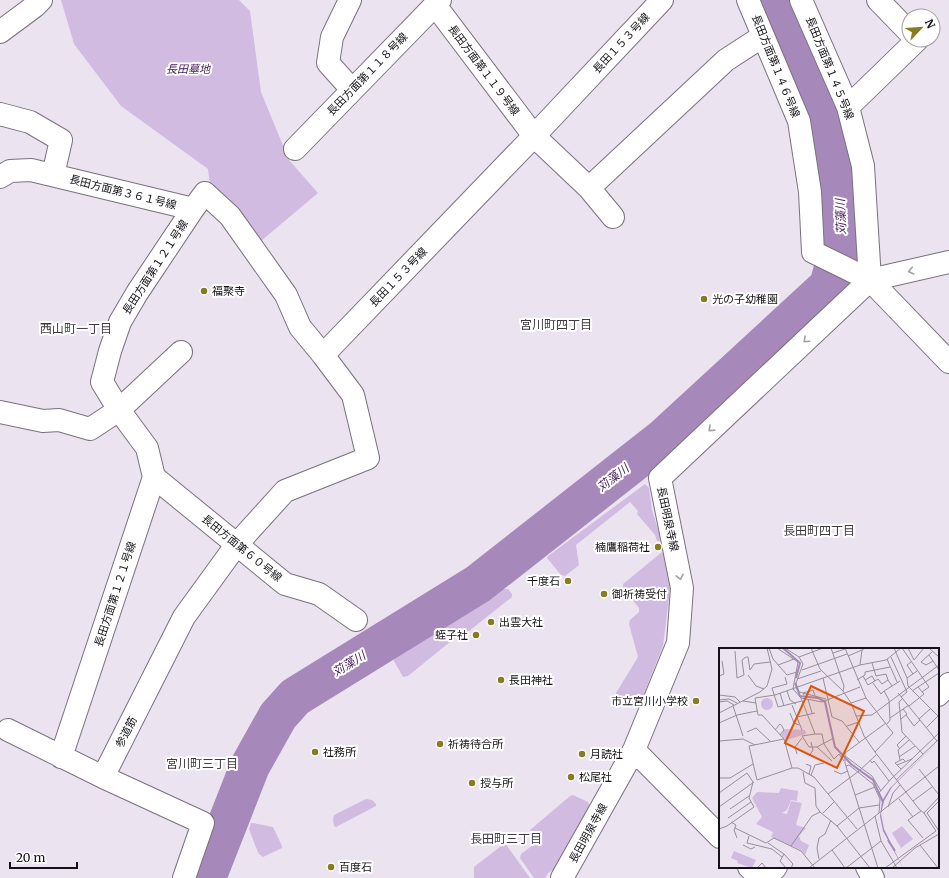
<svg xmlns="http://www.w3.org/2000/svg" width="949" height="878" font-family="Merriweather,'Noto Sans JP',serif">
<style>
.green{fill:#d2bbe0}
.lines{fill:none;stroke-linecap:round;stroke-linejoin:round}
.river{stroke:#a788ba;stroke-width:40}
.minor-casing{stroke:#79717e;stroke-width:24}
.tertiary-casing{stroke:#79717e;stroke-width:24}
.minor{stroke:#fff;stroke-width:22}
.tertiary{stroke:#fff;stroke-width:22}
.oneway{stroke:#a1a0a2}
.poi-dot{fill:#877c22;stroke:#fff;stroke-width:1.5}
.labels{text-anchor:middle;stroke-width:4;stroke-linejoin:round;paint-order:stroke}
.street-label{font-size:11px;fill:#151217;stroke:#fff}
.park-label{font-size:11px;font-style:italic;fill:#441b59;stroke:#fff}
.poi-label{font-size:11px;fill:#151217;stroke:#fff;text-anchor:start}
.water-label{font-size:12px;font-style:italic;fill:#451d5a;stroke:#fff}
.neighbourhood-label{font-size:12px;fill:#413a45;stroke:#fff}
.inset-river{fill:none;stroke:#a788ba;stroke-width:2}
.inset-road{fill:none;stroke:#968f9a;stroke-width:1}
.view{fill:#dd550d;fill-opacity:0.15;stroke:#dd550d;stroke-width:2}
.inset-edge{fill:none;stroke:#151217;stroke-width:2}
</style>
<rect width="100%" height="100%" fill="#ece3f1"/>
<path class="green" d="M61,0h178l11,11 11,81 28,68 29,33 -57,48 -51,-56 -2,-16 -87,-63 -47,-62z
M645,484l4,4 3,22 9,29 -1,2h-3l-2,-6 -18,-21 1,-3 -8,-9 -54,43 3,20 -14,11 -4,-1 -14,-17 1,-2z
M662,552l3,2 4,16 1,19 -7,57 -24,60 -3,1 -20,-10v-4l22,-36 -9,-33 1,-4 9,-8v-4l-16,-20v-4z
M503,589h5l4,5v3l-48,38 -8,2 -48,39 -5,1 -9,-16v-5l87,-51z
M573,795l15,7 2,6 -30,58 -12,7 -3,5h-11l-14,-20 1,-4 16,-12 -7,-12 40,-34z
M366,799l6,1 4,4v2l-40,21 -2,-1 -1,-7 1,-4z
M251,823h2l20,4 9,19v2l-19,9 -4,-3 -2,-4 -8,-21z
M505,843l25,35h-56v-11z"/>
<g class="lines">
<path class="river" d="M206,878l44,-112 28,-50 17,-19 183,-113 186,-146 165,-152 15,-54 -7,-68 -66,-164"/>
<defs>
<path id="minor" d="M748,0l51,121 11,71 3,60 57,28 79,82
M801,0l47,107 15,59 7,114
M878,0l31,32
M435,5l99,131 55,52 24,29
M0,32l35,-26 6,-6
M346,83l-18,-20 4,-26 18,-37
M848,107l69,-67
M0,114l30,8 31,18 -8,35
M295,149l145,-149
M0,177l10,-6 21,-1 162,39
M589,188l137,-128 37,-24
M0,412l43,9 16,-1 31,9 29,-19 62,-58
M154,477l131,107 34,10 37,26
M8,730l95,47
M634,750l86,87
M61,757l93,-280 -7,-29 -28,-38 -17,-28 8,-31 10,-29 17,-29 56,-84 12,-16 25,23 56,79 14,32 23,28
M749,867l11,11
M867,867l6,11
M184,878l19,-55 -100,-46 81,-160 53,-73 48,-53 83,-33 -15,-63 -30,-40 211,-219 128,-136
M562,878l72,-128 44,-107 4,-55 -22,-110 210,-198 79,-18"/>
<path id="tertiary" d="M938,695l11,-11
M766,878l10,-11"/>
</defs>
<use href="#minor" class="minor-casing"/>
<use href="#tertiary" class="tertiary-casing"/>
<use href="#minor" class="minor"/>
<use href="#tertiary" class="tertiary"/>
</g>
<defs><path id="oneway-chevron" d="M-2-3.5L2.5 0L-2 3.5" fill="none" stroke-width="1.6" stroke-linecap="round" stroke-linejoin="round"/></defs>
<g class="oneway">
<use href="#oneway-chevron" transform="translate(911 271) rotate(168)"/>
<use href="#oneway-chevron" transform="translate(806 340) rotate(137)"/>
<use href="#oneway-chevron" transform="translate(711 429) rotate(136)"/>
<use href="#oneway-chevron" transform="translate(680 577) rotate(78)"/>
</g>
<g class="poi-dot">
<circle cx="204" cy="291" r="4"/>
<circle cx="704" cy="299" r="4"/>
<circle cx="658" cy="547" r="4"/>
<circle cx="568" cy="581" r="4"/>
<circle cx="604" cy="594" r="4"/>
<circle cx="491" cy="622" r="4"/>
<circle cx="476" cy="635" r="4"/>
<circle cx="501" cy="680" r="4"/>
<circle cx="696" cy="701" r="4"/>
<circle cx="440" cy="744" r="4"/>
<circle cx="315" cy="752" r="4"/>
<circle cx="582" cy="754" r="4"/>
<circle cx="571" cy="777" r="4"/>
<circle cx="472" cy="783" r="4"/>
<circle cx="331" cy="867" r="4"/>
</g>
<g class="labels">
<g class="street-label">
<text transform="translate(621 43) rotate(-47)" y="4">長田１５３号線</text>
<text transform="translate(776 66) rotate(68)" y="4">長田方面第１４６号線</text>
<text transform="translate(830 68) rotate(68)" y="4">長田方面第１４５号線</text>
<text transform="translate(484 70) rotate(53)" y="4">長田方面第１１９号線</text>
<text transform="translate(367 74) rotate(-46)" y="4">長田方面第１１８号線</text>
<text transform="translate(123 192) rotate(14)" y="4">長田方面第３６１号線</text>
<text transform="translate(155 267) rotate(-57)" y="4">長田方面第１２１号線</text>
<text transform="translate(398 277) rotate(-46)" y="4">長田１５３号線</text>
<text transform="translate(668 519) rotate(78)" y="4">長田明泉寺線</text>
<text transform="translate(242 548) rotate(39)" y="4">長田方面第６０号線</text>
<text transform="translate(115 594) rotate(-72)" y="4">長田方面第１２１号線</text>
<text transform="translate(126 732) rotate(-63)" y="4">参道筋</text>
<text transform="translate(588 833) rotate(-61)" y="4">長田明泉寺線</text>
</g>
<g class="park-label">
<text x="188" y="73">長田墓地</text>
</g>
<g class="poi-label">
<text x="212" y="295">福聚寺</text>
<text x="712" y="303">光の子幼稚園</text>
<text x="650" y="551" text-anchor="end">楠鷹稲荷社</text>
<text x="560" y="585" text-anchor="end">千度石</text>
<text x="612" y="598">御祈祷受付</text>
<text x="499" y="626">出雲大社</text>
<text x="468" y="639" text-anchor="end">蛭子社</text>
<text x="509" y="684">長田神社</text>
<text x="688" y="705" text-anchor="end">市立宮川小学校</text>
<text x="448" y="748">祈祷待合所</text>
<text x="323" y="756">社務所</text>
<text x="590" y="758">月読社</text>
<text x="579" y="781">松尾社</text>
<text x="480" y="787">授与所</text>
<text x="339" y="871">百度石</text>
</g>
<g class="water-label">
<text transform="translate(841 217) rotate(-92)" y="4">苅藻川</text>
<text transform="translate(613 478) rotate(-38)" y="4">苅藻川</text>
<text transform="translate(349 664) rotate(-32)" y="4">苅藻川</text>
</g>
<g class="neighbourhood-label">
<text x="556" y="329">宮川町四丁目</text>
<text x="76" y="333">西山町一丁目</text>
<text x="819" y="535">長田町四丁目</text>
<text x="202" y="768">宮川町三丁目</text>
<text x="506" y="843">長田町三丁目</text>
</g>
</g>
<g transform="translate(719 648)">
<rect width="220" height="220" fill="#ece3f1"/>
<path d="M42 56a6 6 0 1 1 12 0a6 6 0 1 1-12 0ZM66,81l20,1 1,4 -20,6 -5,-5zM62,140l17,3 -1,10 -6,-1 -4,10 -5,3 5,1 4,-13 11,2 -6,22 10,3 -7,8 2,5 8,4 -4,10 -4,-5 -30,-13 2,-5 -17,-8 6,-7 -10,-19 5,-6 22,1zM183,178l11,13 -12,9 -9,-15zM15,203l22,9 -4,8 -15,-5 1,-2 -7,-3z" fill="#d2bbe0"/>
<path d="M220,93l-47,46 -8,14 -3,13 3,15 19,39 -20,-37 -3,-15 2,-15 8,-13z" fill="#a788ba"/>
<path class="inset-river" d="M64,0l17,15 -4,15M76,35l5,13 18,2 7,4 10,45 16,17 22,16 10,22M169,192l7,11"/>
<path class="inset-road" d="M50,0l4,11 14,16 10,-3M58,0l21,14 -5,27 8,9 14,36h7l2,10 10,15 5,-5 5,7M66,0l14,9 4,7 -7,19 3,9 27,7M92,0l9,21 23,22 8,12 13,33 11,16 44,57 6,5M112,0l13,38 -1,5M126,0l21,50 27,35 -18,19M175,0l13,30 1,8M183,0l27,39 -7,5M189,0l6,12 10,-12M210,0l10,9M16,3l2,27 7,-3 -2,-15 4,-3h2l2,13 4,-6 16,-2M213,4l-11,10 5,3 7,-4M114,5l12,-4M210,7l10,15M129,8l14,-6M80,9l24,-9M172,9l16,35 -6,5M168,11l10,23M192,14l-4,3 6,9M153,15l4,13 10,-2 2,6M59,17l16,-6M141,17l2,-15 3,-2M83,22l45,-16M29,27l8,11 8,3M0,28l5,-2 -2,-13M144,28l5,9 10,-6 4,5 6,-4 4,6M66,29l2,7 -15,4 6,19 24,-6M104,30l9,39 10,4 17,21M188,30l10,-7M78,31l24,-8M138,32l8,-5v-3l25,-5M146,32l7,-4 3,5M154,35l8,11 3,-3M189,38l31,31M68,43l3,9 6,4M193,43l27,-18M61,45l4,13M179,45l39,48M0,47l16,2 5,5M85,47l-1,-2 10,-3 2,6M82,50l21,4 38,-15M184,50l-4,4 3,30 21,22M89,51l4,14M0,52l10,-1 8,4M24,53l13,2M0,54l8,-1 7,4M132,55l15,-5M73,57l10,25M14,58l10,30M190,58l15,-12 -6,-7M0,65l41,-21 7,-6 5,-17 -5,-21M71,65l4,10 5,2M187,67l8,11 6,-6M137,68l16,-1 67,-50M78,69l18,-4M171,70l19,-13M182,71l6,-5 -4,-5M200,71l11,-10M0,75l18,-8 20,-4M168,76l3,-4 -1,-20 -5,-9 16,-10M128,78l12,-4M207,80l12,-12M56,82l5,-6 2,2 2,4 -4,5M28,84l9,-4 14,13M96,86l-13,2 7,11h8l15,14M65,91l-22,-24h-4l-3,-17 20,-3 85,-30 26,-5 15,-12M65,91l8,29 -35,12 -8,-34zM0,93l24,-2 12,6M98,99l15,-8M181,101l-3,-4 9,-9M78,106l-2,-7 7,-9M90,108l4,-6 -2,-8M126,108l27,20 9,15M180,109l16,-11M151,112l2,3 2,-2 15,20M181,112l-2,-10 11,-10M87,116l5,2 -2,8M178,117l15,-6M127,118l3,-1 24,19 7,15 -1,14M73,120h6l16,9 43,52M182,121l-6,-6 8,-4 2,2M200,121l20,26M115,123l7,3 7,-3M92,127l4,-10 9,-2M0,130h11l23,-14M177,132l43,-41M0,145l28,-20 6,9 -4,16 5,9 -27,19 -8,3M109,146l31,-23 17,-16M159,146l13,-15 48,-46M136,147l20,-8M180,151l14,18M194,153l19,-14M220,153l-12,12 12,18M0,159l35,-25M169,159l5,-14 7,-8M11,161l19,-13M202,163l-13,9 15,18M101,164l17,14 33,42M104,165l11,-11M156,168l6,25 16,27M9,170l23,-16M12,174l5,3 -2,5 3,8M118,178l22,-18 20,-3M16,180l31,15 8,-5 27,13 14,17M30,188l-2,7 25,6 10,8M49,195l16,11 9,10 -2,4M24,197l8,4 4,-2M201,197l18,23M72,198l21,-30 8,-4 -4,-6 -1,-18 -10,-5 -2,-11M113,202l13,18M65,206l-4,7 6,7M100,211l-2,-11 2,-10 6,-4 6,-14M38,220l5,-5 4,5M90,220l130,-102M127,220l35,-27M159,220l-33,-105v-10l41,-30M166,220l51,-37 -12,-18 15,-16M173,220l23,-20 24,-14"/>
<path class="view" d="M92,38l53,25 -27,57 -52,-25z"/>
<rect width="220" height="220" class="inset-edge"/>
</g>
<g transform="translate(921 28) rotate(65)"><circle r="19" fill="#ffffff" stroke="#a1a0a2"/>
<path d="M0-3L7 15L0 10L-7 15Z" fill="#877c22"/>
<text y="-6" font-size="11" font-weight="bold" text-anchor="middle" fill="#151217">N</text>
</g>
<path d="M10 862v6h67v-6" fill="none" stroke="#151217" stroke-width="2"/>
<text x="16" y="862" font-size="12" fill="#151217" stroke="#ffffff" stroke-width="3" paint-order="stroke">20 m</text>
</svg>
